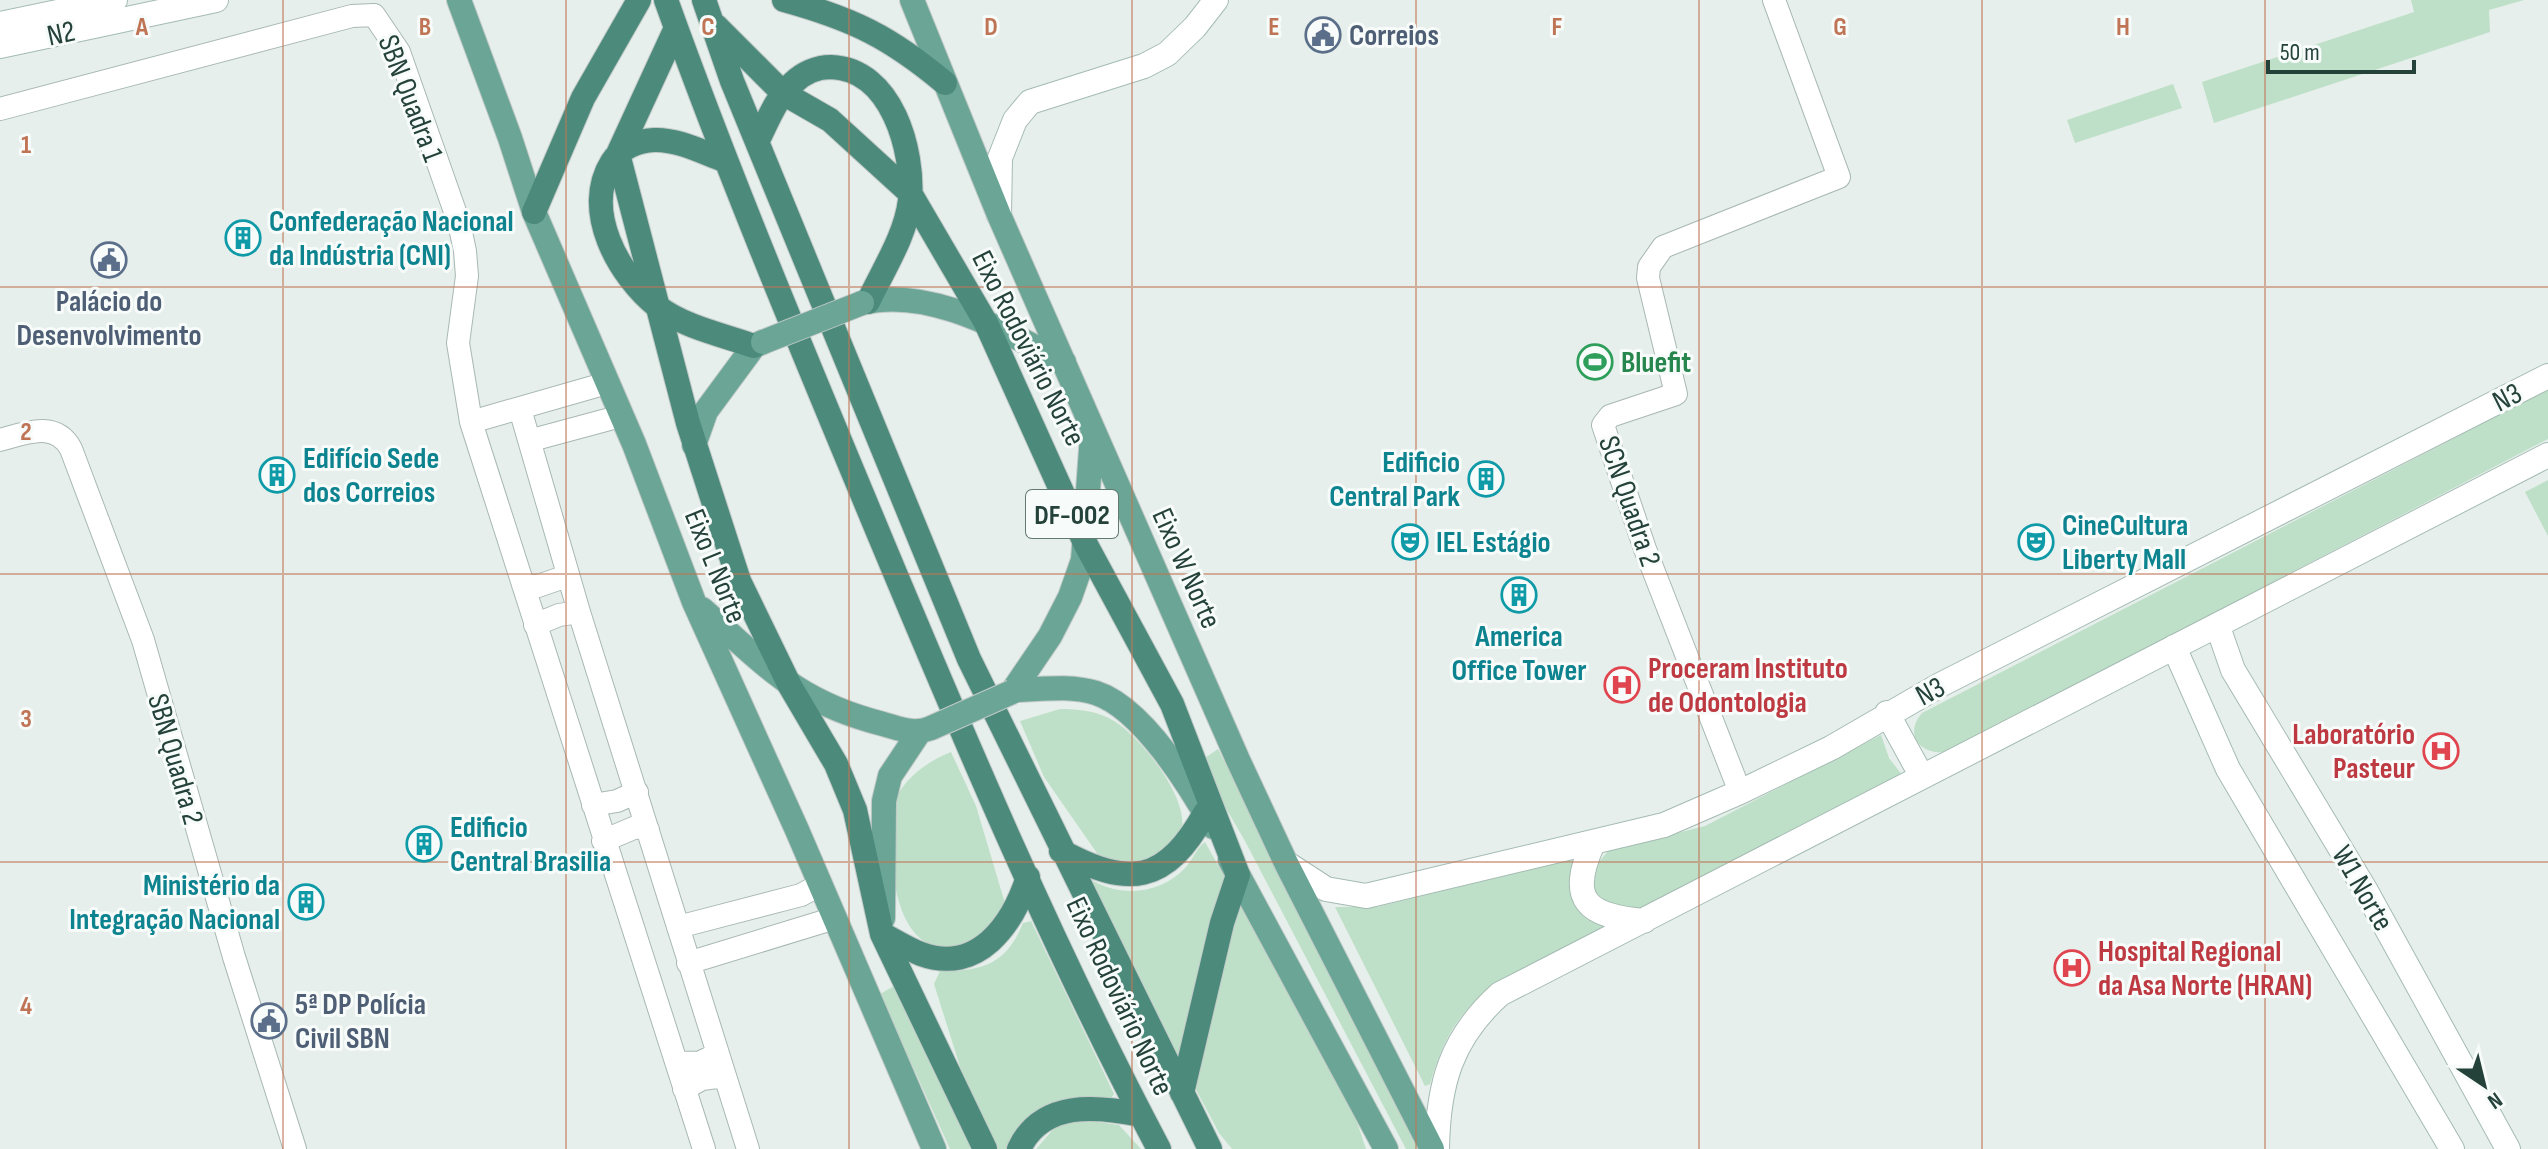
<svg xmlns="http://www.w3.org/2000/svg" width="2548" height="1149" font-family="'Sofia Sans Condensed',sans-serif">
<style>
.green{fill:#bfe0c8}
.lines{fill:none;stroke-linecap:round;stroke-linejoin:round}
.tertiary-casing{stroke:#a8b8b2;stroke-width:24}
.secondary-casing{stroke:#a4bbb3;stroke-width:26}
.primary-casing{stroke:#c2cac8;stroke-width:26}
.trunk-casing{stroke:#c2cac8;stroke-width:26}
.tertiary{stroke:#fff;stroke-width:22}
.secondary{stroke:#fff;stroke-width:24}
.primary{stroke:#6aa596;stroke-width:24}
.trunk{stroke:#4c8a7c;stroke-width:24}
.primary-bridge-casing{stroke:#c2cac8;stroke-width:26;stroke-linecap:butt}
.primary-bridge{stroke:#6aa596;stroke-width:24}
.grid{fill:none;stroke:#c07456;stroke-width:2;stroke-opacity:0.55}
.labels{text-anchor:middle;stroke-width:6;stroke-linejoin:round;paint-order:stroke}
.shield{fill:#f7fbf9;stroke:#637a73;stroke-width:2}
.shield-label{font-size:28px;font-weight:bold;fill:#24423a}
.street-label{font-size:30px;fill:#24423a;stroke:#f7fbf9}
.service-label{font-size:30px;font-weight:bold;fill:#4e5e75;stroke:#f7fbf9;text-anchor:start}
.culture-label{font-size:30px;font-weight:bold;fill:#0d838f;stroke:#f7fbf9;text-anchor:start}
.leisure-label{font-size:30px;font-weight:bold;fill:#27864d;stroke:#f7fbf9;text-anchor:start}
.health-label{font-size:30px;font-weight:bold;fill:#be3a42;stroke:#f7fbf9;text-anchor:start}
.grid-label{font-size:26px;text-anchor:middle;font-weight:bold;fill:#c07456;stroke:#f7fbf9;stroke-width:6;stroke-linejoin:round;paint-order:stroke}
</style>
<rect width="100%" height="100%" fill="#e6efeb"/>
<path class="green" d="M2411,0h113l-35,10 1,22 -276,91 -12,-41 212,-70z
M2173,84l9,24 -107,35 -8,-23z
M2548,390v49l-602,313c-25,3 -43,-17 -24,-39z
M2548,480v56l-23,-44z
M1060,709c19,0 38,2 54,12 27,16 85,87 64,119 -7,11 -24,20 -33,28l-44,-9 -57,-82 -24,-56z
M1881,735l8,23 13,17 -270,139 -37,-17 -3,-27 17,-20 96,-24z
M1218,749l207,400h-19l-161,-308 -46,-79z
M951,752l25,54 28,94v10l-13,26c-12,4 -29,15 -41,14 -52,-4 -57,-67 -59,-108 0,-9 -3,-22 0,-31 7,-28 34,-49 60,-59z
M1205,842l121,216 29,58 11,33h-134l-13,-16 -36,-68 -92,-185c32,18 70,14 95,-13 7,-8 12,-21 19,-25z
M1581,857l26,70 -121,65c-32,25 -45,54 -56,92l-5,2 -90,-179h42z
M1031,921l83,173 -5,7 -98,48h-15l-28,-57 -34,-108 6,-13c42,0 66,-6 83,-48z
M894,986l79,163h-23l-70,-155z
M1084,1120l35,5 22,24h-105l21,-24z"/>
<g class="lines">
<defs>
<path id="tertiary" d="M0,109l352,-93 22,-1 25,37 60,171 6,28 2,25 -9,67 13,79 233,727
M520,409l59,203 169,537
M471,422l136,-39
M0,440c25,-7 56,-20 71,9l72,191 91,317 61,192
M532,440l89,-24
M523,585l15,1 29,-10
M535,625l24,-10 20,-3
M1740,792l-95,-243 -42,-124 7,-9 66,-22 -28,-116 1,-11 14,-20 176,-70 -65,-177
M593,805l24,-4 20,-9
M603,841l33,-14 12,3
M678,927l123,-32 20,-11
M688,963l147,-45
M676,1062l23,1 18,-9
M684,1089l18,-10 22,-3"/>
<path id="secondary" d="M0,24l115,-24
M0,46l216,-46
M999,215l1,-57 15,-38 15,-18 114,-36 23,-12 28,-27 21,-27
M2218,627l15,43 133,221 142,258
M2174,647l54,122 224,380
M1887,713l34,62
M1593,843c-26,58 -6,73 51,78
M1286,863l40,26 40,7 298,-71 76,-33 91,-44 109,-63 608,-309
M1437,1149c1,-65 14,-111 63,-155l1048,-539"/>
<path id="primary" d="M459,0l51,138 24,74 100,232 60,158 103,228 137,319
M912,0l87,215 239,545 48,103 146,286
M862,303c69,-17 143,29 202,59
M694,445l12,-34 48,-65 9,-4
M702,609c65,57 94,93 181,115 18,5 31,11 48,4
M1016,690c27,-1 55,-5 80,3 46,15 94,93 117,134
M1012,692l38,-56 20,-39 13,-37 9,-125
M1230,860l156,289
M883,918l1,-117 6,-25 28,-42"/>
<path id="trunk" d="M666,0c65,181 140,359 214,537 86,206 174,414 279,612
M704,0l28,81 237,578 241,490
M784,0c69,19 106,37 161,83
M716,26l67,67 47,27 80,73 76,130 99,220 87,161 66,171 -16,48 -40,170
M676,28l-58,126 70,269 51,158 51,105 46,78 19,46 27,124 103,215
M758,140c10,-20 18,-42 35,-57 10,-10 24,-16 38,-16 61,2 83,84 79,133 -4,35 -27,70 -42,102
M724,160c-22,-8 -47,-21 -70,-20 -17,1 -33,8 -42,22 -30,48 6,113 46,145 26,20 65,28 96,39
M534,212l49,-114 56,-98
M1061,851c67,37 105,33 144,-38
M882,934c13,7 26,15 39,20 57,21 92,-30 107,-77
M1019,1149c23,-49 78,-43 122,-34"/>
</defs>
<use href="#tertiary" class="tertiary-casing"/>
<use href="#secondary" class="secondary-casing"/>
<use href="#primary" class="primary-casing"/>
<use href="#trunk" class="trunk-casing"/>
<use href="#tertiary" class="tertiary"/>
<use href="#secondary" class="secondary"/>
<use href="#primary" class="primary"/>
<use href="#trunk" class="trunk"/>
<defs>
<path id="primary-bridge" d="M763,342l99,-39
M931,728l81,-36"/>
</defs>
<use href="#primary-bridge" class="primary-bridge-casing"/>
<use href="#primary-bridge" class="primary-bridge"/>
</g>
<path class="grid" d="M283,0v1149M566,0v1149M849,0v1149M1132,0v1149M1416,0v1149M1699,0v1149M1982,0v1149M2265,0v1149M0,287h2548M0,574h2548M0,862h2548"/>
<defs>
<symbol id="civic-ring" viewBox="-11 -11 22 22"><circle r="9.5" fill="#f7fbf9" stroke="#5c6f8a" stroke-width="1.5"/><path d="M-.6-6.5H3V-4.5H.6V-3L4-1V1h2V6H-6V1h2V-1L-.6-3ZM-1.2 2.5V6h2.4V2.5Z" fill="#5c6f8a"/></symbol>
<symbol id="building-ring" viewBox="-11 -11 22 22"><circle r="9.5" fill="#f7fbf9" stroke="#0f9aa8" stroke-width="1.5"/><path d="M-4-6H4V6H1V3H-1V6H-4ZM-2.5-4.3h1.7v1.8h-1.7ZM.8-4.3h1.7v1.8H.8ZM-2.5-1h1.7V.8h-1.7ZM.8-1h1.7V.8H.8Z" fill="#0f9aa8"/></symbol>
<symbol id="stadium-ring" viewBox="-11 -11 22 22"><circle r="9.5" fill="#f7fbf9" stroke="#2e9e5b" stroke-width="1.5"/><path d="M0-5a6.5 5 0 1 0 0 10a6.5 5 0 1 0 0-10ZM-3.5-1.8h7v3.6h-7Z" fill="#2e9e5b"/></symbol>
<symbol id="theatre-ring" viewBox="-11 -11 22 22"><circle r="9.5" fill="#f7fbf9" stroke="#0f9aa8" stroke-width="1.5"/><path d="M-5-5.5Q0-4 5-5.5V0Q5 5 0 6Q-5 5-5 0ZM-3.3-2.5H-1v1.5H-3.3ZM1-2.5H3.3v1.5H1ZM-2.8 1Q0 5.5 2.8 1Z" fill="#0f9aa8"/></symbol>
<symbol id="hospital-ring" viewBox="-11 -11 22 22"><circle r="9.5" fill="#f7fbf9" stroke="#e0444e" stroke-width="1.5"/><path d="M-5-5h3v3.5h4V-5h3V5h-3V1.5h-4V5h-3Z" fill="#e0444e"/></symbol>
</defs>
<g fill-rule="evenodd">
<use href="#civic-ring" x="1303" y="15" width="40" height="40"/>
<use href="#building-ring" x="223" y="218" width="40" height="40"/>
<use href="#civic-ring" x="89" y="240" width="40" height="40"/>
<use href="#stadium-ring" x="1575" y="342" width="40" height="40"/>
<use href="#building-ring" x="257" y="455" width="40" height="40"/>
<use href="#building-ring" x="1466" y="459" width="40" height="40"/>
<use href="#theatre-ring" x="1390" y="522" width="40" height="40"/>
<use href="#theatre-ring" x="2016" y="522" width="40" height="40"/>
<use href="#building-ring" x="1499" y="575" width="40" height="40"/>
<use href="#hospital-ring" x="1602" y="665" width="40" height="40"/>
<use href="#hospital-ring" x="2421" y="731" width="40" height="40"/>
<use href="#building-ring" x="404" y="824" width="40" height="40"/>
<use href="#building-ring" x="286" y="882" width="40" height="40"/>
<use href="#hospital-ring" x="2052" y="948" width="40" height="40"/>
<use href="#civic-ring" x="249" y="1001" width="40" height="40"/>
</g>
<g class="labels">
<rect class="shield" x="1026" y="490" width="92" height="48" rx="6"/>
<g class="shield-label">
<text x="1072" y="524">DF-002</text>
</g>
<g class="street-label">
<text transform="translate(61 33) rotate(-12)" y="10">N2</text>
<text transform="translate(411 98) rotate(69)" y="10">SBN Quadra 1</text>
<text transform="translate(1029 348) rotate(63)" y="10">Eixo Rodoviário Norte</text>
<text transform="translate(2507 397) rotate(-27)" y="10">N3</text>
<text transform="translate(1630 501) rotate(71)" y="10">SCN Quadra 2</text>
<text transform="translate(716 566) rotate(68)" y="10">Eixo L Norte</text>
<text transform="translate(1187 568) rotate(66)" y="10">Eixo W Norte</text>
<text transform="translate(1930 691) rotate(-28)" y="10">N3</text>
<text transform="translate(176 759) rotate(74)" y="10">SBN Quadra 2</text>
<text transform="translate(2363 888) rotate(60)" y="10">W1 Norte</text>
<text transform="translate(1120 996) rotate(65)" y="10">Eixo Rodoviário Norte</text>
</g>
<g class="service-label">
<text x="1349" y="45">Correios</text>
<text x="109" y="311" text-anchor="middle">Palácio do<tspan x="109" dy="34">Desenvolvimento</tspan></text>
<text x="295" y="1014">5ª DP Polícia<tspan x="295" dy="34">Civil SBN</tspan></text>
</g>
<g class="culture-label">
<text x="269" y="231">Confederação Nacional<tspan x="269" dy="34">da Indústria (CNI)</tspan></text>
<text x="303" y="468">Edifício Sede<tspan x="303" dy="34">dos Correios</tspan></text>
<text x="1460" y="472" text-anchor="end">Edificio<tspan x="1460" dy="34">Central Park</tspan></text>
<text x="2062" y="535">CineCultura<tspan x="2062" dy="34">Liberty Mall</tspan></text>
<text x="1436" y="552">IEL Estágio</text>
<text x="1519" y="646" text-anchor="middle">America<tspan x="1519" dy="34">Office Tower</tspan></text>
<text x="450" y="837">Edificio<tspan x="450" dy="34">Central Brasilia</tspan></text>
<text x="280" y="895" text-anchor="end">Ministério da<tspan x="280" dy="34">Integração Nacional</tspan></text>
</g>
<g class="leisure-label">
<text x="1621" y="372">Bluefit</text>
</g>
<g class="health-label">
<text x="1648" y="678">Proceram Instituto<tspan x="1648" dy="34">de Odontologia</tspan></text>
<text x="2415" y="744" text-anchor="end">Laboratório<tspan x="2415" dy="34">Pasteur</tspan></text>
<text x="2098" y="961">Hospital Regional<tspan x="2098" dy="34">da Asa Norte (HRAN)</tspan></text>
</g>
</g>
<g class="grid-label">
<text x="142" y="35">A</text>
<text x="425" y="35">B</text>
<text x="708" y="35">C</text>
<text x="991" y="35">D</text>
<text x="1274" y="35">E</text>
<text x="1557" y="35">F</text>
<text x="1840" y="35">G</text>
<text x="2123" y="35">H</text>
<text x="26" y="153">1</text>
<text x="26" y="440">2</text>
<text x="26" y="727">3</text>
<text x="26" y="1014">4</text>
</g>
<g transform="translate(2484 1085) rotate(145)" stroke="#f7fbf9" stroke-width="6" paint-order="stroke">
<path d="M0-6L14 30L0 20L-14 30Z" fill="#24423a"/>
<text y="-12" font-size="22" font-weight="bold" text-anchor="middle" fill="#24423a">N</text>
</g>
<path d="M2268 60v12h146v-12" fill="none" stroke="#24423a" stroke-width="4"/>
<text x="2280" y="60" font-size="24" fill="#24423a" stroke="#f7fbf9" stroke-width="6" paint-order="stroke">50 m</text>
</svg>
